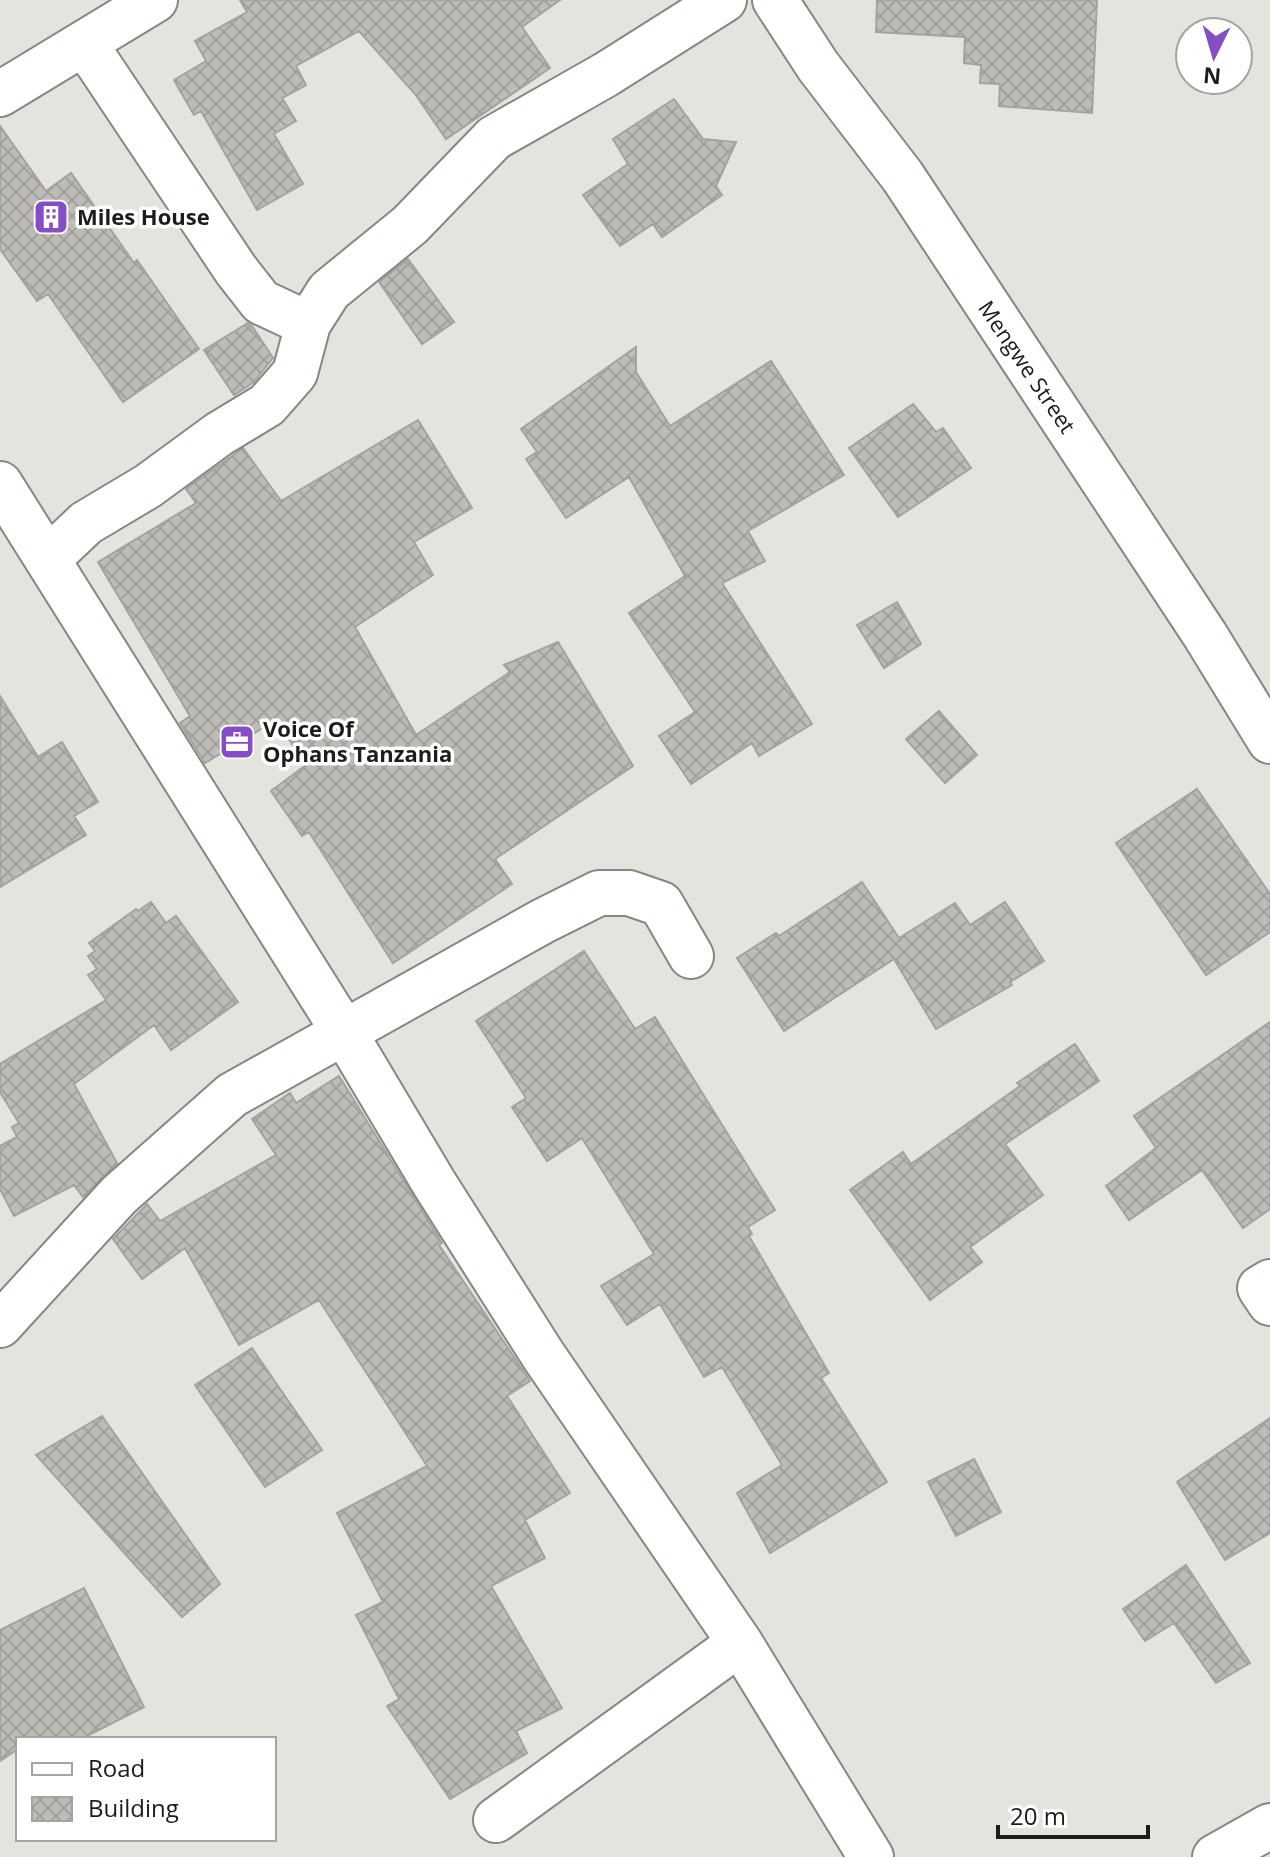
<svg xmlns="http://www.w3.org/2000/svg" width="1270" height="1857" font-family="'Open Sans',sans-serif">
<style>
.building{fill:url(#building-cross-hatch);stroke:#a3a29e;stroke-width:2}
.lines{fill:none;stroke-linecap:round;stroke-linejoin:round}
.minor-casing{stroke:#878682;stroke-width:48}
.minor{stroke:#fff;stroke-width:44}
.labels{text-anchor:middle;stroke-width:7;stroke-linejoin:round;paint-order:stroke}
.poi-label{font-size:22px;font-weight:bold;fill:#1c1c1a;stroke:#fff;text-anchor:start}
.street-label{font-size:22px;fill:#1c1c1a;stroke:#fff}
</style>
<defs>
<pattern id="building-cross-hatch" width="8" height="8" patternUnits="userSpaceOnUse" patternTransform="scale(2)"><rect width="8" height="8" fill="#bdbcb7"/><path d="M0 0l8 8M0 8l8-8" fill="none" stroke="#a2a19d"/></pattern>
</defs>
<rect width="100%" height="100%" fill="#e4e3de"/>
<path class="building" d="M240,0h320l-38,27 28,41 -104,71 -31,-45 -56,-63 -63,35 10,19 -24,13 14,23 -22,13 29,50 -46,26 -56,-99 -7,4 -20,-35 32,-19 -11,-20 52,-29z
M877,0h220l-5,113 -93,-7 1,-22 -20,-1 1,-18 -17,-2 1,-26 -89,-5z
M674,99l29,40 33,3 -20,44 6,9 -60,42 -9,-13 -33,22 -37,-51 45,-31 -15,-25z
M0,126l46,65 25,-18 63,90 3,-3 62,89 -76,53 -75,-108 -11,7 -37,-52z
M408,259l46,63 -32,22 -43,-62z
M248,323l4,3 21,32 -19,24 -20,13 -30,-45z
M636,347v25l34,54 101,-65 73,114 -96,56 17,30 -43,22 90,141 -53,32 -7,-13 -61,41 -32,-48 36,-24 -66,-99 56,-37 -56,-99 -63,41 -40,-59 11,-7 -16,-23z
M913,404l23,28 7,-4 28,40 -73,49 -49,-69z
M418,420l54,88 -58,34 19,33 -78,52 61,108 94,-63 -6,-7 54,-23 75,124 -138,93 17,25 -119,79 -84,-131 -7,4 -31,-45 35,-26 -30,-45 -71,43 -25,-40 10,-7 -92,-154 98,-59 -10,-14 57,-41 38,53z
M897,602l24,42 -37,24 -27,-43z
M0,696l38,61 24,-15 36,60 -24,14 12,19 -86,52z
M939,711l38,44 -32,28 -39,-44z
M1197,789l73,105v38l-64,43 -90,-132z
M862,882l37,56 56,-35 15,22 35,-23 39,59 -34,21 2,3 -76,44 -42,-70 -110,72 -47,-73 39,-25 3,3z
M151,902l15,21 10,-7 62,86 -67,48 -17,-25 -80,59 43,79 -34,34 -9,-12 -60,31 -14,-27v-43l17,-9 -5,-10 7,-4 -19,-31v-28l106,-64 -18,-25 9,-6 -9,-13 7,-5 -6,-8 47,-34 2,2z
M584,951l51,78 20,-12 120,193 -27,17 4,7 -3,2 80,137 -8,5 66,104 -117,71 -33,-60 45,-28 -60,-98 -18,10 -44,-73 -33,21 -26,-39 53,-32 -72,-116 -35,23 -35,-54 14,-9 -50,-77z
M1270,1022v187l-27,19 -41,-58 -73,50 -23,-34 50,-38 -22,-32z
M1075,1044l24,37 -94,63 38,51 -73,52 12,15 -52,38 -80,-110 53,-38 8,12 109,-78 -3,-3z
M339,1076l103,167 -3,2 91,136 -23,15 63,97 -45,27 20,38 -54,28 71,122 -46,23 11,22 -77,46 -63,-93 12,-7 -43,-84 27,-13 -46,-89 90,-47 -108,-166 -80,45 -54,-97 -43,31 -29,-40 34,-35 13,17 116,-66 -24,-36 38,-26 6,10z
M252,1348l70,102 -57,37 -70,-102z
M102,1416l118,168 -38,33 -146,-162z
M1270,1418v115l-45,27 -48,-78z
M974,1459l27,53 -45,24 -28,-54z
M1186,1565l64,98 -34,20 -42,-60 -29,18 -22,-32z
M84,1588l60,119 -63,32h-63v10l-18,12v-131z"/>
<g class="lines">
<defs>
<path id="minor" d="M775,0l43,66 85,111 302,458 65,106
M85,44l151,226 25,32 47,22
M0,94l155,-94
M0,484l344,548 90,151 109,172 197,288 131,214
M49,558l37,-35 62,-37 71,-52 48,-29 28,-32 13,-49 21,-33 81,-66 84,-87 111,-63 119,-75
M1270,1282l-10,6 10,15
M0,1325l119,-130 113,-100 311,-174 56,-28h30l32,11 30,52
M496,1820l244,-177
M1215,1857l55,-31"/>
</defs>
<use href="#minor" class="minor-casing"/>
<use href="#minor" class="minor"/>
</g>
<defs>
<symbol id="building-square" viewBox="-11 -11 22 22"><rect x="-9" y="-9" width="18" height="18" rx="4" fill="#854ec5" stroke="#fff"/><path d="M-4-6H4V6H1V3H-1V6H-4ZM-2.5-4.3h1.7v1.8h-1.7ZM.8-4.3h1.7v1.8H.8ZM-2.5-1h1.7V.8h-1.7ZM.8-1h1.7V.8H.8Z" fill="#fff"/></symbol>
<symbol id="office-square" viewBox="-11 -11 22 22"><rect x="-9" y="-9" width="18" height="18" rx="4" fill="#854ec5" stroke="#fff"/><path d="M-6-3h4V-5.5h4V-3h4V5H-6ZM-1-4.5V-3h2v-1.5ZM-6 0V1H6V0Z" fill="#fff"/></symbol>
</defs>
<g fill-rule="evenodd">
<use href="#building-square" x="31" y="197" width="40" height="40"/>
<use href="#office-square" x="217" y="722" width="40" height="40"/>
</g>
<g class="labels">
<g class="poi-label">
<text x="77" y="225">Miles House</text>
<text x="263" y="737">Voice Of<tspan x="263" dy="25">Ophans Tanzania</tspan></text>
</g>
<g class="street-label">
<text transform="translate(1027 367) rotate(56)" y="8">Mengwe Street</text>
</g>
</g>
<rect x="16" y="1737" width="260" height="104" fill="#ffffff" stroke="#a4a4a3" stroke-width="2"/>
<rect x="32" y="1763" width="40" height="12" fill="#ffffff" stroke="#a4a4a3" stroke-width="2"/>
<text x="88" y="1777" font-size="24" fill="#1c1c1a">Road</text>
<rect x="32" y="1797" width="40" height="24" fill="url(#building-cross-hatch)" stroke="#a4a4a3" stroke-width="2"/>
<text x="88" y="1817" font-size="24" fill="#1c1c1a">Building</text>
<g transform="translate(1214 56) rotate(185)"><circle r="38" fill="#ffffff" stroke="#a4a4a3" stroke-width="2"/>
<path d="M0-6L14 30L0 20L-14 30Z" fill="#854ec5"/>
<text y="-12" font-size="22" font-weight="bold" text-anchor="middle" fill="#1c1c1a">N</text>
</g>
<path d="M998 1825v12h150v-12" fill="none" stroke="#1c1c1a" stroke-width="4"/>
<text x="1010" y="1825" font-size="24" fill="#1c1c1a" stroke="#ffffff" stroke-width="6" paint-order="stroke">20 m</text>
</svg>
